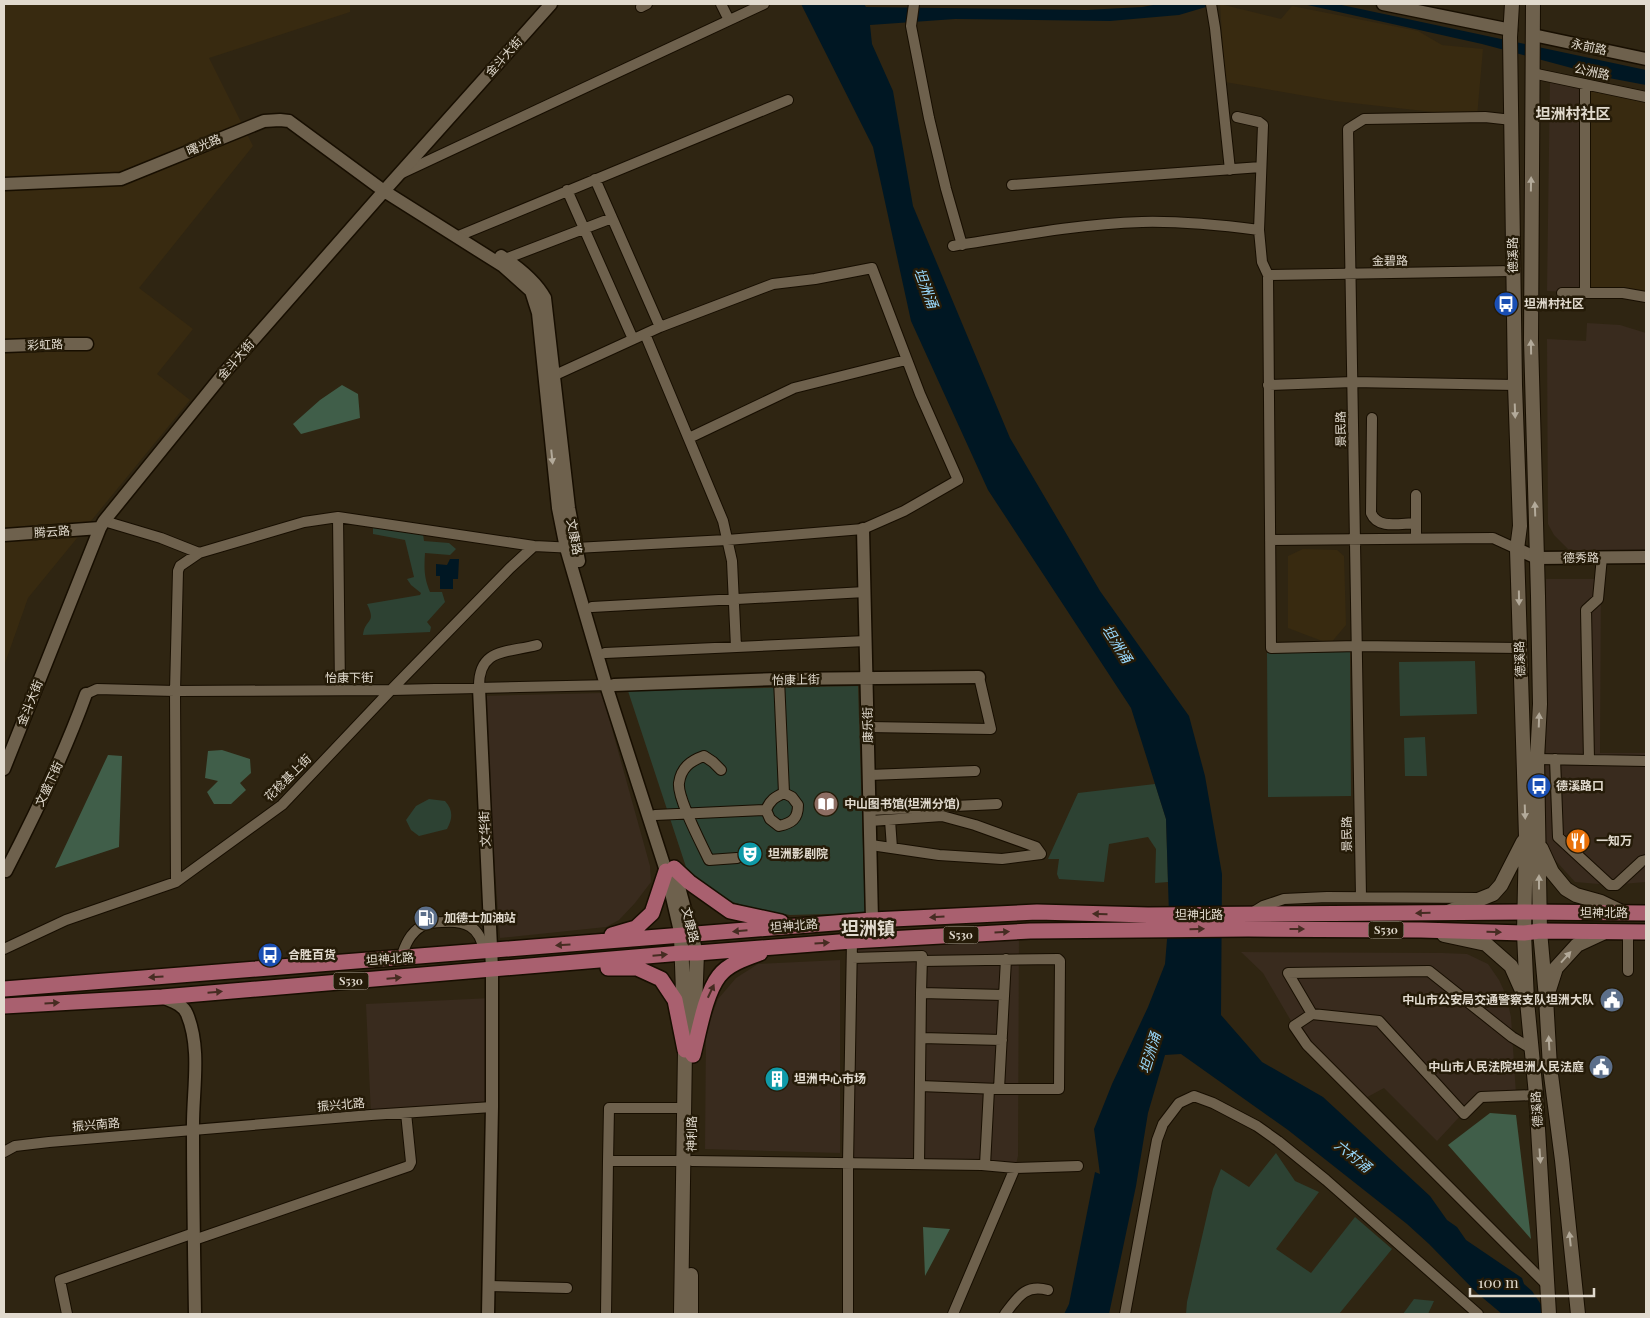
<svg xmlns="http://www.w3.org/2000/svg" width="1650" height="1318" font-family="'Playfair Display','Noto Sans SC',serif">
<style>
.commercial{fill:#392b1e}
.built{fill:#382a10}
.green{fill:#2d4233}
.forest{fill:#405e49}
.water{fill:#001723}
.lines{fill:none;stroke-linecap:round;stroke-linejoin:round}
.minor-casing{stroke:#170e00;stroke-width:12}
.tertiary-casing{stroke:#170e00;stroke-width:15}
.secondary-casing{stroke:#170e00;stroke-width:16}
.primary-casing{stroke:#170e00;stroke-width:18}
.minor{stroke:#6e614d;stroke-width:10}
.tertiary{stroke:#6e614d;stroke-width:12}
.secondary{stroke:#6e614d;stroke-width:14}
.primary{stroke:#a9606f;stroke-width:15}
.oneway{fill:#b3aa9a}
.oneway2{fill:#462c22}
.labels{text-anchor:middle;stroke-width:5;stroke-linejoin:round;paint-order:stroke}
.shield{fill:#251b08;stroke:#a9a193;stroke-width:1}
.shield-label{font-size:11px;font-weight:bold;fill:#e1dace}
.street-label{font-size:12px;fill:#e1dace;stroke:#251b08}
.poi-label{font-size:12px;font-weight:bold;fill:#e1dace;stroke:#251b08;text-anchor:start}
.water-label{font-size:14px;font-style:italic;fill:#98d7fa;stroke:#251b08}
.quarter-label{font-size:15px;font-weight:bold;fill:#e1dace;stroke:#251b08}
.district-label{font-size:18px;font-weight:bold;fill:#e1dace;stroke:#251b08}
</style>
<rect width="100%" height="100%" fill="#2f2512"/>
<path class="commercial" d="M1550,76l35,8v209l-38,-2z
M1587,323l33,2 26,8v224l-69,1 -23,-23 -6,-11 -1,-185 39,2z
M1546,579h55l-1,174h46v129l-36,3 -35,-3 -30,-33z
M602,693l48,173 1,16 -16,21 -16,17 -13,7 -106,11 -18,-242z
M1019,931l-1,225 -3,12 -167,-5 4,-222z
M1241,952l202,1 24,1 21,10 11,16 7,15 5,22 5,77 -39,4 -40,43 -53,-53 -22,12 -68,-74 -31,-53z
M840,960v193l-135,-4 1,-118 12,-32 18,-21 22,-14z
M492,998v109l-121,8 -5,-111z"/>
<path class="built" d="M4,4h346v8l-141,46 44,88 -114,142 54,41 -36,45 33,26 -162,198 -24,68z
M1220,4l61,15 11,-13 126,25 24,14 41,4 -6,68 -142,-16 -110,-19z
M1585,84l61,13v200l-61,-4z
M1303,549l34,1 7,6 2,69 -16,19 -42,-16v-72z"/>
<path class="green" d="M373,528l43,3 7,3 1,7 25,2 7,6 -6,6 -25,-2c-1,15 -1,25 5,39h12l3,10 -18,20 4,5 -1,5 -67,3c2,-17 14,-11 4,-31l53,-9 1,-2 -10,-8 -4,-6 7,-2 -9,-37 -32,-6z
M1350,652l1,144 -83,1 -1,-144z
M1475,661l2,53 -77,2 -1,-54z
M858,686l7,227 -75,2 -31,-5 -30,-9 -22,-14 -21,-20 -58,-176z
M1425,737l2,39h-22l-1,-38z
M1155,784l11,35 2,63 -13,1 1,-34 -8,-12 -39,7 -5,38 -45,-3 -2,-5 2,-15h-11l30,-66z
M429,799l16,2c8,9 8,17 2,28l-28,7 -8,-6 -5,-10 10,-14z
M1276,1153l19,28 24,11 -43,57 35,24 44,-56 37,32 -53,65h-153l1,-12 26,-113 8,-20 28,18z
M1414,1299l20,2 -6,13h-25z"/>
<path class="forest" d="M342,385l16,9 2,24 -59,16 -8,-10 27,-24z
M222,750l28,9 1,14 -11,10 6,7 -15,14h-17l-7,-12 11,-11 -13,-3 3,-27z
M108,755l14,1 -3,91 -64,21z
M1490,1113l26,2 15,124 -83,-94z
M923,1227l27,2 -25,47z"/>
<path class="water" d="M801,4h63l2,3 220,3 56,-3 17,-3h57l-37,11 -69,6 -155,-2 -85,6 2,19 21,47 20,115 97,232 90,153 89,125 16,60 17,98 -1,141 41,47 61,35 107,99 17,24 10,7 9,13 56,38 2,6 8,7 8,12 12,11h-50l-25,-21 -48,-49 -22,-20 -119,-94 -107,-76 -16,1 -17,58 -12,73 -27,128h-45l5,-10 26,-132 5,2 -6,-45 18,-45 36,-77 17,-43 4,-49 -3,-96 -35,-111 -143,-218 -77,-169 -38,-174z
M1303,4h34l309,66v15l-37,-7 -127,-34z
M450,559h9l-1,20h-5v10h-13v-13h-4v-12l11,1z"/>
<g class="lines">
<defs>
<path id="minor" d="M721,4l8,16
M914,4l-3,22 18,92 17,71 16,56
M1211,4l4,24 15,142
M641,7l6,-3
M1532,73l114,24
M1237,117l22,5 4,3 -4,105
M402,173l362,-169
M595,179l65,148
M1012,185l249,-18
M567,190l66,149
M456,237l332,-137
M953,246c63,-10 125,-22 189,-24 39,-1 78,3 117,8l3,32 6,13 3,373 86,-2 163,2
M505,259l107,-41
M1268,275l245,-4
M1562,293h23v-209
M1585,293h38l23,4
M645,334l78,187 9,40 4,86
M1268,385l85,-3 162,3
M1372,418l-1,95c7,17 30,10 45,10
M689,438l105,-50 112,-28
M1416,495v43
M338,517l2,173
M104,521l57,17 38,15 105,-31 34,-5 196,29 41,2 152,-8 136,-11 41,-18 54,-31 -38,-86 -48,-126 -57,11 -42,5 -113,43 -107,49 -3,4
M1270,540l223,-2 24,11
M592,607l273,-15
M605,653l261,-12
M779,679l5,114
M479,688c-1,-41 29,-35 58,-43
M86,694l11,-5 78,2 216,-1 222,-5
M868,727l123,2 -12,-52
M1537,759l109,2
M1555,759l3,78 52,48h6l26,-24 4,-1
M1589,760l-3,-150 12,-11 4,-42
M721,770l-8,-8 -9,-6c-14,5 -23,12 -25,27 -2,15 23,62 30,77l28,-2
M869,775l106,-4
M784,793l8,4 6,8c0,14 -6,18 -19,21l-9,-7 -4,-9c4,-10 9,-13 18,-17z
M870,810l127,-6
M655,815l111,-5
M890,820l2,28
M870,821l72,-5 33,9 61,22 5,7 -39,5 -63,-4 -68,-10
M176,882l-1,-191 3,-120 2,-5 19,-13
M1361,897l-13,-768 16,-10 121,-2 27,3
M1250,914l13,-8 21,-7 43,-2 150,1
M1628,932v39
M4,949l62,-29 110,-38 106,-77 109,-115 119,-122 24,-22
M401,958c4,-13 9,-25 21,-32 6,-3 13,-4 20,-4 23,-2 38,4 42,29
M852,958l70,-2 -1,37 83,2
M922,961l136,-2 2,2 -1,128h-60
M1312,1014l67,7 85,93 17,-17 55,-2
M921,1038l81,2
M1532,1049l-20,-12 -83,-66 -141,2 24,41 -18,12 13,19 241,241
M920,1086l79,3 7,-130
M4,1152l11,-6 34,-4 322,-27 121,-8
M683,1161h-75l1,-53h75
M692,1161l290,4 33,3 63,-2
M919,1164l2,-171
M985,1165l4,-76
M194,1240l215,-74 2,-4 -5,-49
M489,1286l78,2
M67,1314l-7,-34 134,-47
M606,1314l2,-153
M848,1314v-151l4,-222
M953,1314l62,-146
M1005,1314c13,-17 20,-30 43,-24
M1125,1314l32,-174 6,-16 16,-21 15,-7 19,7 44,23 21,15 48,39 152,134"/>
<path id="tertiary" d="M1383,4l128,26
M1533,35l113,24
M4,184l117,-5 143,-58 16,-1 9,1 95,70 119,75 28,25 7,22 20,195 8,40 40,137 60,186 15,65
M501,256c17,11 34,24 44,42l24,210 10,53
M4,346l55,-2h28
M863,529l9,391
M4,535l96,-7
M1517,549l20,9 109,-1
M614,685l165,-6 200,-2
M479,688l13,281v138l-4,207
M4,769l96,-241 4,-7 120,-148 160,-182 167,-187
M6,871c30,-58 58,-116 80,-177
M676,876l21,77
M162,997c9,4 21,7 25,17 15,36 5,79 6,117 0,61 1,122 2,183"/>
<path id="secondary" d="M1512,4l-2,33 5,348 5,141 -3,23 9,288 -2,96 3,68 9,94 13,219
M1533,4l-2,336 7,256 2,108 -3,55 3,172 6,67 4,69 12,93 16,154
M1541,848l11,24 14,17 10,6 25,7 23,11
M1448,912l45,-18 8,-9 22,-43
M1444,935l42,9 25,22 12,27
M681,936l4,114 -4,264
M1548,993l8,-25 21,-23 28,-13
M694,1034l3,-81
M691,1314v-39"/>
<path id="primary" d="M674,868l15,14 41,29 51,11
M612,935l24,-7 16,-15 14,-42
M608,968h29l24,11 14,21 10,50
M4,989l868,-69 165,-8 111,3 376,-3 122,1
M4,1006l158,-9 520,-44h15l155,-12 178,-10 218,-2 173,1 103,3 16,-2 106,1
M693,1055c6,-23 12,-61 26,-79 9,-12 27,-18 41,-23"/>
</defs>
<use href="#minor" class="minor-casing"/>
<use href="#tertiary" class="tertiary-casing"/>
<use href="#secondary" class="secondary-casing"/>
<use href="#primary" class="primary-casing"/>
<use href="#minor" class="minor"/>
<use href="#tertiary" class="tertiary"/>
<use href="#secondary" class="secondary"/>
<use href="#primary" class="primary"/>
</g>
<defs><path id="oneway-solid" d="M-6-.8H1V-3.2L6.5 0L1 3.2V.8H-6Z" transform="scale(1.25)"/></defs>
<g class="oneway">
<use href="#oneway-solid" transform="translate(1531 184) rotate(-89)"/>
<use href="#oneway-solid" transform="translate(1531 347) rotate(-91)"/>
<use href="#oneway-solid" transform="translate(1515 411) rotate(88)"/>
<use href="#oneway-solid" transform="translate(552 457) rotate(84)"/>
<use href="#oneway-solid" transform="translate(1535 509) rotate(-92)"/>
<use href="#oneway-solid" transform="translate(1519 598) rotate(89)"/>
<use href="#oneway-solid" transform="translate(1539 720) rotate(-88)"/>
<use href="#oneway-solid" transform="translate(1525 812) rotate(88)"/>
<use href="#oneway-solid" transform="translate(1539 882) rotate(-90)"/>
<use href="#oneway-solid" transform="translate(1566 957) rotate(-48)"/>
<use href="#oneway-solid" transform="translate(1549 1043) rotate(-93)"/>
<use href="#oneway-solid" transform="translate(1540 1156) rotate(86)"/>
<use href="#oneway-solid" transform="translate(1570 1239) rotate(-96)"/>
</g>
<g class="oneway2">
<use href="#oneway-solid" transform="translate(1423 913) rotate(179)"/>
<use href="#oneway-solid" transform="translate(1100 914) rotate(-179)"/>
<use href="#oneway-solid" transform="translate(937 917) rotate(177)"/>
<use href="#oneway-solid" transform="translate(1197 929) rotate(-1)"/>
<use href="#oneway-solid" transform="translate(1297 929)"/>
<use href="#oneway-solid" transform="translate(740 931) rotate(175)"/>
<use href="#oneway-solid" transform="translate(1002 932) rotate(-3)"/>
<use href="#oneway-solid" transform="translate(1494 932) rotate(2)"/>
<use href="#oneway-solid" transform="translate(822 943) rotate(-4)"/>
<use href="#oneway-solid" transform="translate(563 945) rotate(176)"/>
<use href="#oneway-solid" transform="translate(660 955) rotate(-5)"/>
<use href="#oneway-solid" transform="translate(156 977) rotate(176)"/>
<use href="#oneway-solid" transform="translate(394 978) rotate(-5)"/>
<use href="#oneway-solid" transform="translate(711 991) rotate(-65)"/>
<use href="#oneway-solid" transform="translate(215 992) rotate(-5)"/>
<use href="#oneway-solid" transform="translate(52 1003) rotate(-3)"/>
</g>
<defs>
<symbol id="bus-disc" viewBox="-11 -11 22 22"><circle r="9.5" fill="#1a4fb4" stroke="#251b08"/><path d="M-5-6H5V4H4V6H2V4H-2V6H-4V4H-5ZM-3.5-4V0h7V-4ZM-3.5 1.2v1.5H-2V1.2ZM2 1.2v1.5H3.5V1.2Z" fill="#fff"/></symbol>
<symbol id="library-disc" viewBox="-11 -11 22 22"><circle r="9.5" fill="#8d6e63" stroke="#251b08"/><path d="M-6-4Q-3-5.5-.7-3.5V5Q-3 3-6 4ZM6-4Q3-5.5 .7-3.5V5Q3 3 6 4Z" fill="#fff"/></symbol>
<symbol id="restaurant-disc" viewBox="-11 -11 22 22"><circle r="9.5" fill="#e8710a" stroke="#251b08"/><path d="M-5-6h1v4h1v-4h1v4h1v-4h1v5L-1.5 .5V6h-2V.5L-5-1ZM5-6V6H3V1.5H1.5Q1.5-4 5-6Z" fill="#fff"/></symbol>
<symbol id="theatre-disc" viewBox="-11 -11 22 22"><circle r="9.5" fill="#0f9aa8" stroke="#251b08"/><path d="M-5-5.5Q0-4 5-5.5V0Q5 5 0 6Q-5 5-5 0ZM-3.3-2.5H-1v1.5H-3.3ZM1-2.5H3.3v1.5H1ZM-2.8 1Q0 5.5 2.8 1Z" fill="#fff"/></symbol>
<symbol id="fuel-disc" viewBox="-11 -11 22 22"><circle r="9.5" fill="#5c6f8a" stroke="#251b08"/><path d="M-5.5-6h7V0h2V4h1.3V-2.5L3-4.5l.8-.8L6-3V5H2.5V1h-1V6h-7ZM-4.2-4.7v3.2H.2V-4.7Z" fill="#fff"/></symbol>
<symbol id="civic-disc" viewBox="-11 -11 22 22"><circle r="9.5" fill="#5c6f8a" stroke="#251b08"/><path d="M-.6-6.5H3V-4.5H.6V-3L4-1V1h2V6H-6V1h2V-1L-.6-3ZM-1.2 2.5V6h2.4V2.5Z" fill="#fff"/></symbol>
<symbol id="building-disc" viewBox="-11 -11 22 22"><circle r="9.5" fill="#0f9aa8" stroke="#251b08"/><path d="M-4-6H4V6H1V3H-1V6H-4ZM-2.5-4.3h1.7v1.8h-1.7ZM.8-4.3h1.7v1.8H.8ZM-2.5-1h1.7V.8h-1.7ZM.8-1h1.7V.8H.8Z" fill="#fff"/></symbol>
</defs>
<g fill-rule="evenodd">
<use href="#bus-disc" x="1492" y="290" width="28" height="28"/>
<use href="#bus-disc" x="1525" y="772" width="28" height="28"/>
<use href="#library-disc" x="812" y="790" width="28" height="28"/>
<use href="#restaurant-disc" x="1564" y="827" width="28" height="28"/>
<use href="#theatre-disc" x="736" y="840" width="28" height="28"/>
<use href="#fuel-disc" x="412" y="904" width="28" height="28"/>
<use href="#bus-disc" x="256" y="941" width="28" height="28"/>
<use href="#civic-disc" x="1598" y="986" width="28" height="28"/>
<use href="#civic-disc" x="1587" y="1053" width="28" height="28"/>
<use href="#building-disc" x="763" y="1065" width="28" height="28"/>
</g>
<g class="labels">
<g class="shield">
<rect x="1368.5" y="921.5" width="35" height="17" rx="4"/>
<rect x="943.5" y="926.5" width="35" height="17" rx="4"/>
<rect x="333.5" y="972.5" width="35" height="17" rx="4"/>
</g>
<g class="shield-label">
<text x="1386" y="934">S530</text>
<text x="961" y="939">S530</text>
<text x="351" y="985">S530</text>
</g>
<g class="street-label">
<text transform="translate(1589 47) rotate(12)" y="4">永前路</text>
<text transform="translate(504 57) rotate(-48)" y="4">金斗大街</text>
<text transform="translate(1592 72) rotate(12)" y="4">公洲路</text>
<text transform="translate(204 145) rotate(-22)" y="4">曙光路</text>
<text transform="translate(1513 255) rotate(-90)" y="4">德溪路</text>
<text transform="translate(1390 261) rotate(-1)" y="4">金碧路</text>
<text transform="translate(45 345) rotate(-2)" y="4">彩虹路</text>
<text transform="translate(236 360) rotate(-49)" y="4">金斗大街</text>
<text transform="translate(1341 429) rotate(-91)" y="4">景民路</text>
<text transform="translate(52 532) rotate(-4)" y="4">腾云路</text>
<text transform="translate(574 537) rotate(79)" y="4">文康路</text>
<text transform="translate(1581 558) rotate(-1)" y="4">德秀路</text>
<text transform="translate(1520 659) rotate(-92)" y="4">德溪路</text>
<text x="349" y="682">怡康下街</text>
<text transform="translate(796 680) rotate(-1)" y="4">怡康上街</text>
<text transform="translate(30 703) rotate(-68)" y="4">金斗大街</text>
<text transform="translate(868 725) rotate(-91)" y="4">康乐街</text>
<text transform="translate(288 778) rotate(-45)" y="4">花稔基上街</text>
<text transform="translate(49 784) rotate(-65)" y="4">文盛下街</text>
<text transform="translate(485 829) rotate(-93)" y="4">文华街</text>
<text transform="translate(1347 834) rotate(-91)" y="4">景民路</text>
<text x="1604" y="917">坦神北路</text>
<text x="1199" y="919">坦神北路</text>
<text transform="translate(690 925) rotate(76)" y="4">文康路</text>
<text transform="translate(794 926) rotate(-5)" y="4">坦神北路</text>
<text transform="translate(390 959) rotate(-4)" y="4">坦神北路</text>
<text transform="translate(341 1105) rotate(-5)" y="4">振兴北路</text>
<text transform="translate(1537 1109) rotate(-94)" y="4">德溪路</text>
<text transform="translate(96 1125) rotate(-5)" y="4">振兴南路</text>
<text transform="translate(692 1134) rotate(-89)" y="4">神利路</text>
</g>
<g class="poi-label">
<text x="1524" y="308">坦洲村社区</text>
<text x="1556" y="790">德溪路口</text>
<text x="844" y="808">中山图书馆(坦洲分馆)</text>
<text x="1596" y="845">一知万</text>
<text x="768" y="858">坦洲影剧院</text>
<text x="444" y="922">加德士加油站</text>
<text x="288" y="959">合胜百货</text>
<text x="1594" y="1004" text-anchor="end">中山市公安局交通警察支队坦洲大队</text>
<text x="1584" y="1071" text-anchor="end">中山市人民法院坦洲人民法庭</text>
<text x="794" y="1083">坦洲中心市场</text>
</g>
<g class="water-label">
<text transform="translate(926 288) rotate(69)" y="5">坦洲涌</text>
<text transform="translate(1117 644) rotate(57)" y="5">坦洲涌</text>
<text transform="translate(1150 1053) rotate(-73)" y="5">坦洲涌</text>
<text transform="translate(1353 1156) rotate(39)" y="5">六村涌</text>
</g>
<g class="quarter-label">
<text x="1573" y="119">坦洲村社区</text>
</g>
<g class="district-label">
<text x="868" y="935">坦洲镇</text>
</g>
</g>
<rect width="1650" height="1318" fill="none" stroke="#e1dace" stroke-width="10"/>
<path d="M1470 1288v8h124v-8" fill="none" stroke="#e1dace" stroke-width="2.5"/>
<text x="1478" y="1288" font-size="15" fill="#e1dace" stroke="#251b08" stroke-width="4" paint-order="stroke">100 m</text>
</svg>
